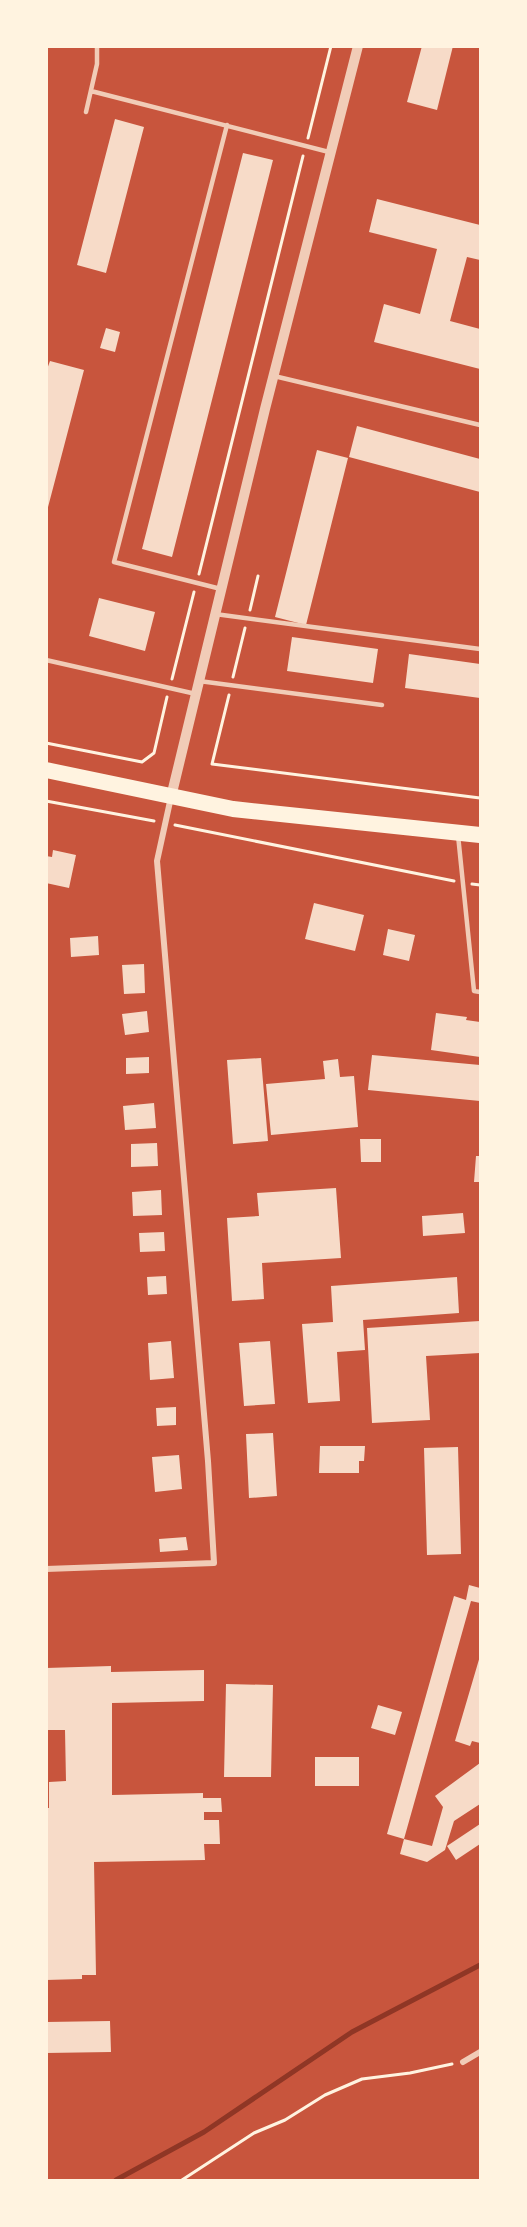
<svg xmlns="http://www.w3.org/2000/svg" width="527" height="2227" font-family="Commissioner,sans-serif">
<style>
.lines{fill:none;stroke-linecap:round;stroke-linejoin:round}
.stream{stroke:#8f3625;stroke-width:5}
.building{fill:#f7dbc8}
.path{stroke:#fff3e0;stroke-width:3}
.service{stroke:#f1ccb7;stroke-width:4.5}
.minor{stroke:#f1ccb7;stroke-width:6}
.tertiary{stroke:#f1ccb7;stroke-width:10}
.trunk{stroke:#fff3e0;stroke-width:16}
</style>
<rect width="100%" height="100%" fill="#c8553d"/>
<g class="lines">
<path class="stream" d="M116,2180l88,-48 148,-100 128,-67"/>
</g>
<path class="building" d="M422,46h31l-16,64 -30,-8z
M115,119l29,8 -38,146 -29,-8z
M243,153l30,7 -101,397 -30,-8z
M377,199l103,26v35l-13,-3 -17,64 30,8v40l-106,-27 10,-38 36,10 17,-65 -68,-17z
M106,328l14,4 -5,20 -15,-4z
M50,361l34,9 -37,141 -1,-139z
M357,426l123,33v33l-131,-35z
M317,450l31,8 -42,167 -31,-8z
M99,598l56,14 -10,39 -56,-15z
M292,637l86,12 -5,34 -86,-12z
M409,654l71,10v34l-75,-10z
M53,850l23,5 -7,33 -23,-5v-27l6,1z
M314,903l50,12 -9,36 -50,-12z
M388,929l27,6 -6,26 -26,-6z
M98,936l1,19 -28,2 -1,-19z
M144,964l1,29 -21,1 -2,-29z
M147,1011l2,21 -24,3 -3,-21z
M436,1013l31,4 -1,3 14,2v35l-49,-7z
M372,1055l108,10v36l-112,-11z
M149,1057v16l-23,1v-16z
M261,1058l7,83 -35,3 -6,-84z
M338,1059l2,18 14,-1 4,51 -87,8 -5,-51 59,-5 -2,-18z
M154,1103l2,25 -31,2 -2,-24z
M360,1139h21v23h-20z
M157,1143l1,23 -27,1v-23z
M476,1156h4v26h-6z
M336,1188l5,70 -79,5 2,36 -32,2 -5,-83 32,-2 -2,-23z
M161,1190l1,25 -29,1 -1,-24z
M463,1213l2,20 -42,3 -1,-20z
M164,1232l1,19 -25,1 -1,-19z
M166,1276l1,18 -19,1 -1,-18z
M457,1277l2,36 -96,7 2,30 -28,2 3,49 -32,2 -6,-79 31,-2 -2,-36z
M480,1321v32l-54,3 4,64 -58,3 -5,-95z
M171,1341l3,37 -24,2 -2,-37z
M270,1341l5,63 -31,2 -5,-63z
M176,1407v18l-19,1 -1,-18z
M273,1433l4,63 -28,2 -3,-64z
M320,1446h45l-1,15h-5v12h-40z
M458,1447l3,107 -34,1 -3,-107z
M179,1455l3,34 -27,3 -3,-35z
M186,1537l2,13 -28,2 -1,-13z
M469,1585l11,3v15l-9,-2 -67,238 -17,-5 67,-238 12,4z
M480,1656v87l-8,-2 -2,5 -15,-5z
M111,1666v6l93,-2v31l-92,2v92l91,-2v5h18l1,14h-18v8h15l1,24h-16l1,16 -111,2 2,113h-14v4l-36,1v-172h3v-26l17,-1 -1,-51h-19v-62z
M226,1684l47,1 -2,92h-47z
M378,1705l24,7 -7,23 -24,-7z
M315,1757h44v29h-44z
M480,1763v41l-26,17 -9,29 -18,12 -27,-8 4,-15 28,7 11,-39 -8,-11z
M480,1824v20l-24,16 -9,-14z
M110,2021l1,31 -65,1v-31z"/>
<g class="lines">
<path class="path" d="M308,138l23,-92
M199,574l104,-418
M250,610l8,-34
M233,677l12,-49
M172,679l22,-87
M229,695l-17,69 268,34
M46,743l96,19 12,-9 13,-56
M46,801l108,20
M175,825l279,56
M472,884l8,1
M182,2180l72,-47 31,-13 40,-25 37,-16 48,-6 42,-9"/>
<path class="service" d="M91,91l238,61
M86,112l11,-48v-18
M274,376l206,49
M221,589l-107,-27 113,-437
M215,614l265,35
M46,660l150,34
M199,681l183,24
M458,835l16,156 6,1"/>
<path class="minor" d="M46,1569l168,-6 -6,-102 -51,-600 14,-64
M463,2062l17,-10"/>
<path class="tertiary" d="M171,797l94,-388 93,-363"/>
<path class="trunk" d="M46,770l187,39 247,26"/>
</g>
<rect width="527" height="2227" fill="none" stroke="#fff3e0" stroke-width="96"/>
</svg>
